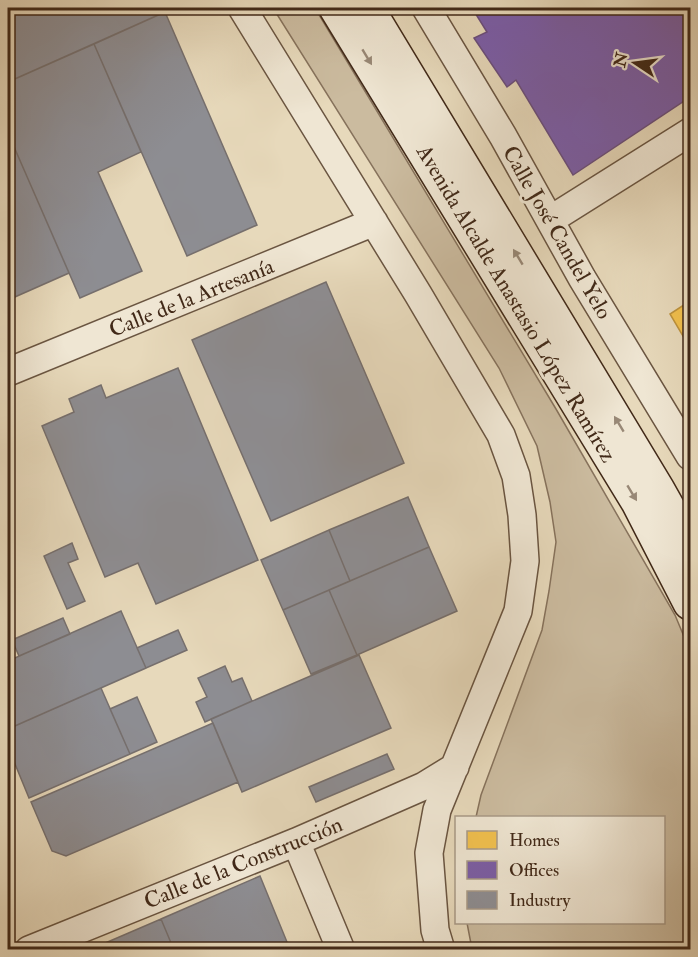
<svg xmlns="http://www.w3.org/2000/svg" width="698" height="957" font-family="'IM FELL Double Pica',serif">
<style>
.green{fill:#cbbb9f;stroke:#86725c;stroke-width:1.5}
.homes{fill:#f2c14e;stroke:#bd933e;stroke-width:1.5}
.offices{fill:#7b5ea7;stroke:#6a4e7c;stroke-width:1.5}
.industry{fill:#8d8d92;stroke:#766f6d;stroke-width:1.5}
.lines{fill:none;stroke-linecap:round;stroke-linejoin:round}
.street-casing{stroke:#6a5541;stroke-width:30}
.secondary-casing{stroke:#412918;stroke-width:36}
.street{stroke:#efe6d3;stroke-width:27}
.secondary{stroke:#efe6d3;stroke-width:33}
.oneway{fill:#988876}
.labels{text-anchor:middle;stroke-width:6;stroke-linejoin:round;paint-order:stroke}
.street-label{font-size:22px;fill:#412918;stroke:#efe6d3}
</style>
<rect width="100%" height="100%" fill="#e7d9bb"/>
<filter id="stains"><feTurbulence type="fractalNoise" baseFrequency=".00333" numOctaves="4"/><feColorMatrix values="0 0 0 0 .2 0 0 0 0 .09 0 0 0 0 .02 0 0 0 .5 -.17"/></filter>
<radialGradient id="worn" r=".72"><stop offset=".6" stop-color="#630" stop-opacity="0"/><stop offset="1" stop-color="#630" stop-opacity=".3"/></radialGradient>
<path class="green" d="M273,8h42l241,401 119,206 15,36v283l-6,15h-212l-5,-26 197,-1v-104l-188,-1 5,-22 61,-165 7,-39 7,-49 -6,-40 -13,-56 -38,-78z"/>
<path class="homes" d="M690,301v47l-20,-34z"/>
<path class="offices" d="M472,8h215l3,5v84l-117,78 -57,-95 -9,7 -33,-49 13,-6z"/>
<path class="industry" d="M8,8h155l2,4 -157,70z
M165,12l92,213 -70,31 -93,-212z
M94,44l47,108 -43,20 44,99 -62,27 -72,-165v-51z
M8,133l61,140 -61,27z
M326,282l78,181 -133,58 -79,-181z
M178,368l80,192 -102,44 -18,-41 -33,14 -63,-151 32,-14 -5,-13 32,-14 5,13z
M408,497l21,50 -79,34 -21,-51z
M329,530l21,51 -67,29 -22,-50z
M72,543l6,16 -10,4 17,38 -18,8 -23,-53z
M429,547l28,64 -100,44 -28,-65z
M329,590l28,65 -46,19 -28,-64z
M121,611l25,57 -138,61v-68z
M63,618l7,16 -51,22 -7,-16z
M178,630l9,20 -41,18 -9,-20z
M359,655l32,73 -149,64 -31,-73z
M225,666l7,16 10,-4 10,23 -47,21 -9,-20 11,-5 -9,-19z
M101,688l29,66 -101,44 -21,-51v-18z
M137,697l20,45 -27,12 -20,-45z
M213,723l25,59 -172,74 -14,-5 -21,-49z
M387,754l7,15 -78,33 -7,-15z
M260,876l27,66 -18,8h-95l-13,-31z
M161,919l13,31h-85z"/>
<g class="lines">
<defs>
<path id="street" d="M242,8l176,286 83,141 15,41 6,39 3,46 -7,50 -81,199 -8,43 6,77 6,20
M426,8l77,128 79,142 108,178
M550,220l140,-88
M8,372l366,-150
M296,842l45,108
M29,950l267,-108 128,-56 31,-19"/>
<path id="secondary" d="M336,8l302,494 52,101
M367,8l291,482 32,57"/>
</defs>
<use href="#street" class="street-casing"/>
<use href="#secondary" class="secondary-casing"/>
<use href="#street" class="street"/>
<use href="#secondary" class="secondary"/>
</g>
<defs><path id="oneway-solid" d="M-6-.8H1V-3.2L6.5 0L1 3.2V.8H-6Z" transform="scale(1.5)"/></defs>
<g class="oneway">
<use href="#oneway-solid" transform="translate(367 57) rotate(59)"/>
<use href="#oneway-solid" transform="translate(518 257) rotate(-121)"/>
<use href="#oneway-solid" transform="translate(619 424) rotate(-121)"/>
<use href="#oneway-solid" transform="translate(632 493) rotate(59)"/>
</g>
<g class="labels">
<g class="street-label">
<text transform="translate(558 232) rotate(60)" y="8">Calle José Candel Yelo</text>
<text transform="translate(191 297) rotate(-22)" y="8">Calle de la Artesanía</text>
<text transform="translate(517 303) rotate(59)" y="8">Avenida Alcalde Anastasio López Ramírez</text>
<text transform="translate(243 862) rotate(-22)" y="8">Calle de la Construcción</text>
</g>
</g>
<rect width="698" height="957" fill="none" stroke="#e7d9bb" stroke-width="30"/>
<rect x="9" y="9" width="680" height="939" fill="none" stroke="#412918" stroke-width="3"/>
<rect x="15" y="15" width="668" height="927" fill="none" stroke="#412918" stroke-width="1.5"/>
<rect x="455" y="816" width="210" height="108" fill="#efe6d3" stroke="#a99a88" stroke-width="1.5"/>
<rect x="467" y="831" width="30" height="18" fill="#f2c14e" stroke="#a99a88" stroke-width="1.5"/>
<text x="509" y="846" font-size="18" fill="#412918">Homes</text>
<rect x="467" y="861" width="30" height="18" fill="#7b5ea7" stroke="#a99a88" stroke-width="1.5"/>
<text x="509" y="876" font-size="18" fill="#412918">Offices</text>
<rect x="467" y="891" width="30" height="18" fill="#8d8d92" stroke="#a99a88" stroke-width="1.5"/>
<text x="509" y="906" font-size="18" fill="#412918">Industry</text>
<g transform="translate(635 63) rotate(283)" stroke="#efe6d3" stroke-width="4.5" paint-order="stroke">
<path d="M0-4.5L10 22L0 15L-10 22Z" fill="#412918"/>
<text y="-9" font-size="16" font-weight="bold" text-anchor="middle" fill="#412918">N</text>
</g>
<rect width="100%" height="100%" filter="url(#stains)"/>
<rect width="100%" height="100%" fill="url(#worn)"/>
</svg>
